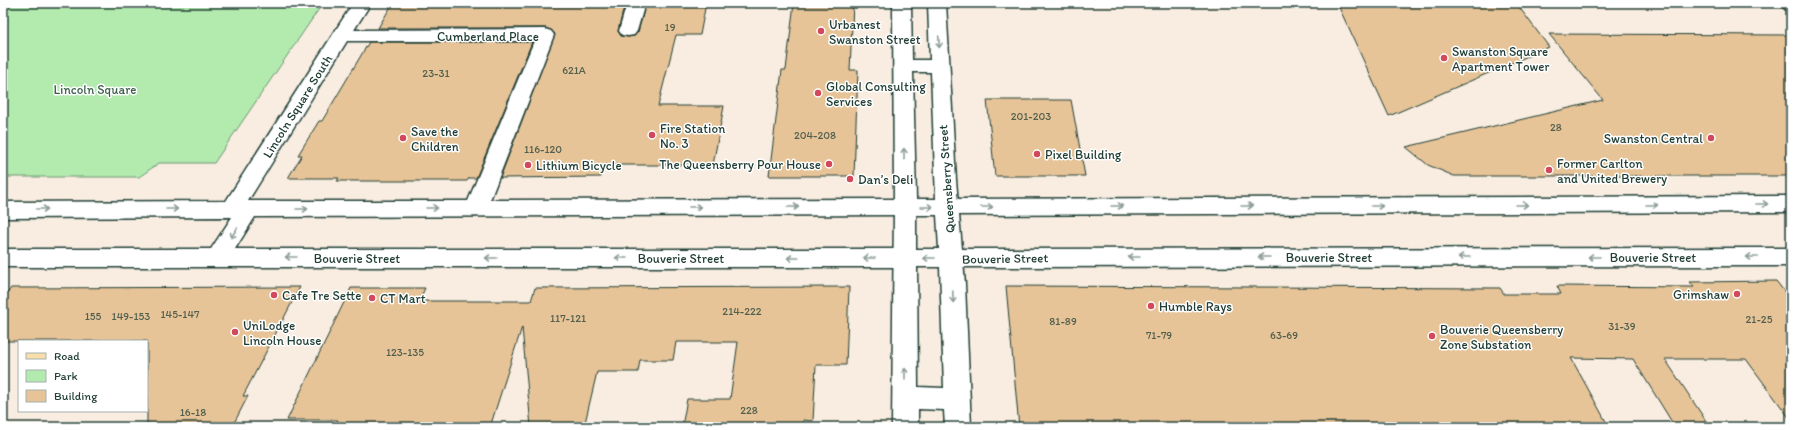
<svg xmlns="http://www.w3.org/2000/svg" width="1794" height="430" font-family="Itim,sans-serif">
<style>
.green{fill:#b3ebaf;stroke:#699472}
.building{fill:#e7c498;stroke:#1f3d34}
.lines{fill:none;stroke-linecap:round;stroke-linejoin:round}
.street-casing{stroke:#1f3d34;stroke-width:3}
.secondary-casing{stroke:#1f3d34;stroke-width:3}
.primary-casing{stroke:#1f3d34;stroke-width:3}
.street{fill:#fff;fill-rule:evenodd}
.secondary{fill:#fff;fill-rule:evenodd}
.primary{fill:#f8deab;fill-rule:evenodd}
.oneway{stroke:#8f9e9a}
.poi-dot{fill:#d1495b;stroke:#fff;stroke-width:1.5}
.labels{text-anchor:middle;stroke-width:3;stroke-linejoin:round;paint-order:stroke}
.number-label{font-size:11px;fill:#515f4d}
.poi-label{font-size:13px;fill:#1f3d34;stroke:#fff;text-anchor:start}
.street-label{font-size:13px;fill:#1f3d34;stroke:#fff}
.park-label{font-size:13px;fill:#3d604d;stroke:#fff}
</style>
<rect width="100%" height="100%" fill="#f8ede0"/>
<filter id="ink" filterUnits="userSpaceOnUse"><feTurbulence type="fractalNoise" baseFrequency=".025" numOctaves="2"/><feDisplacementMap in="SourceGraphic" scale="8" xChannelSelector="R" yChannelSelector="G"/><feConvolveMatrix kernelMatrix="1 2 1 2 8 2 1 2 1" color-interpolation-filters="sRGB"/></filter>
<g filter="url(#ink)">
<path class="green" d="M3,3h320l-109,160h-55l-20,14h-136z"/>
<path class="building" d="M393,3h232l-7,28 3,5 7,1 6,-1 4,-4 8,-29h60l-6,32h-24l-18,71h66l-11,59h-109l-3,12 -101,1 55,-144 -4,-4 -6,-2h-167z
M794,3h59l-3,67h8l-4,106h-85l13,-106h4z
M1337,3h179l33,44 -160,69z
M1549,34l242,1v141h-337l-26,-11 -22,-18 197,-47z
M369,42h163l-56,136h-7l-2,3h-130l2,-3h-51l14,-23h-4l21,-34h3z
M987,100h84l14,76h-90z
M1776,281l15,19v120l-45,-61h-81l45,68h-35l-42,-68 -62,-1 38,69h-590l-13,-141 494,2 4,6h57l-4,-8 137,1 -4,-5z
M300,287l-57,109h5l-16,31h-85v-86h-144v-42l8,-11z
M849,287l-3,78h-30l-3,56 -10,-1v7h-121l5,-28h43l8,-57h-62l-3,18h-33l-2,12h-41l-13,55h-53l-9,-100 -32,100h-155l3,-7h-51l64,-132h74l-6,13h112l4,-13z"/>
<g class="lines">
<defs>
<path id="street" d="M353,3h18l-17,27 191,-1 6,2 3,4 -64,165 415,-1 8,2 3,6 -3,6 -8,2 -650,2 -20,32h671l8,3 3,6 -3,6 -8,3h-903v-18h208l21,-32 -229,1v-16l223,-1zM347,41h187l-66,160h-220z
M627,3h18l-8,28 -3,4 -6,1 -6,-1 -3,-4z
M1791,196v16l-843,3 -8,-2 -3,-6 3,-6 8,-2z
M1791,248v18l-840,1 -8,-3 -3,-6 3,-6 8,-3z"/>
<path id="secondary" d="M893,3h18l1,57h18l-2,-57h18l10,177 9,104 6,143h-26l-1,-17 -26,-1v18h-26l2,-220zM913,72h18l5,127h-20zM916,215h21l2,34h-23zM917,267h23l4,121 -26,-1z"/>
<path id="primary" d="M1780,3h11v7l-6,-1z"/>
</defs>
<use href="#street" class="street-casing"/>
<use href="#secondary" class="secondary-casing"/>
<use href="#primary" class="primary-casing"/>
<use href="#street" class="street"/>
<use href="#secondary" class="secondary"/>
<use href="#primary" class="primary"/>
</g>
<defs><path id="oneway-shaft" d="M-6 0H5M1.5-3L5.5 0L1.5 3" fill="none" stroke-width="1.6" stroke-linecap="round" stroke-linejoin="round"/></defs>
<g class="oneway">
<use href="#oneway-shaft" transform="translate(939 42) rotate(87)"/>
<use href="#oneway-shaft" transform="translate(904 154) rotate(-91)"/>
<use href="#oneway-shaft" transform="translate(1762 204)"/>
<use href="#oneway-shaft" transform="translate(1522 205)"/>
<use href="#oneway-shaft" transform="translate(1652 205)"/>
<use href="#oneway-shaft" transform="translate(1117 206)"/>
<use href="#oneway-shaft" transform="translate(1247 206)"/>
<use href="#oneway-shaft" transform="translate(1377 206)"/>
<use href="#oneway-shaft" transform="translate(695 207)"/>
<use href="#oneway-shaft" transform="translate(793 207)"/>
<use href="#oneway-shaft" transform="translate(927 207)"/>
<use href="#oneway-shaft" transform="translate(987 207)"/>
<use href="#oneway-shaft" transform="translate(432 208)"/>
<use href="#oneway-shaft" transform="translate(42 209)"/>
<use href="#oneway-shaft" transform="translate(172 209)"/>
<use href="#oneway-shaft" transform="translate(302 209)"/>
<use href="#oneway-shaft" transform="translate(234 233) rotate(123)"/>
<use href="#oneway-shaft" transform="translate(291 257) rotate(-180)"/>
<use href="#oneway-shaft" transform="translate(1134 257) rotate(180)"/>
<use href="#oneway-shaft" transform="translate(1264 257) rotate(180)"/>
<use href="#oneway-shaft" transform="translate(1464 257) rotate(-180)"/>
<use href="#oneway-shaft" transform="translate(1594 257) rotate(180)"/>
<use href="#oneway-shaft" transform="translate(1752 257) rotate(180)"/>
<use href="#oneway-shaft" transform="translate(491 258) rotate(180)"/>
<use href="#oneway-shaft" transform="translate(621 258) rotate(180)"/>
<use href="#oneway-shaft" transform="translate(793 258) rotate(-180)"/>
<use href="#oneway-shaft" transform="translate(869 258) rotate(-180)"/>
<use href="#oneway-shaft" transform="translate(929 258) rotate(180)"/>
<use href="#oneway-shaft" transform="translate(953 297) rotate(88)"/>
<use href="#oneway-shaft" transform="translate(905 374) rotate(-90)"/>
</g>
</g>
<g class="poi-dot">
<circle cx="821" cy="31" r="4"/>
<circle cx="1444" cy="58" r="4"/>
<circle cx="818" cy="93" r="4"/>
<circle cx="652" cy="135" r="4"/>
<circle cx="403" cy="138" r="4"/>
<circle cx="1711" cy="138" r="4"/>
<circle cx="1037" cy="154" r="4"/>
<circle cx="829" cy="164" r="4"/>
<circle cx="528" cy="165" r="4"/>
<circle cx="1549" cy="170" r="4"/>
<circle cx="850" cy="179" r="4"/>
<circle cx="1737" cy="294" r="4"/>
<circle cx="274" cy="295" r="4"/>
<circle cx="372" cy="298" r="4"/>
<circle cx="1151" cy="306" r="4"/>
<circle cx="235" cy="332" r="4"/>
<circle cx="1432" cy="336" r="4"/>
</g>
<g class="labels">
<g class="number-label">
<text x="670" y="31">19</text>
<text x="574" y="74">621A</text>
<text x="436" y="77">23-31</text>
<text x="1031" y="120">201-203</text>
<text x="1556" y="131">28</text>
<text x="815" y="139">204-208</text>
<text x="543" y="153">116-120</text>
<text x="742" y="315">214-222</text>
<text x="180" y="318">145-147</text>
<text x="93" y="320">155</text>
<text x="131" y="320">149-153</text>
<text x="568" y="322">117-121</text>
<text x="1759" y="323">21-25</text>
<text x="1063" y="325">81-89</text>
<text x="1622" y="330">31-39</text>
<text x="1159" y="339">71-79</text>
<text x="1284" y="339">63-69</text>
<text x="405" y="356">123-135</text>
<text x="749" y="414">228</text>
<text x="193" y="416">16-18</text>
</g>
<g class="poi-label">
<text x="829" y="29">Urbanest<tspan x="829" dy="15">Swanston Street</tspan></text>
<text x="1452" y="56">Swanston Square<tspan x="1452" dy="15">Apartment Tower</tspan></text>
<text x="826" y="91">Global Consulting<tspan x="826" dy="15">Services</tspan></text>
<text x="660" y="133">Fire Station<tspan x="660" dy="15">No. 3</tspan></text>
<text x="411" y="136">Save the<tspan x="411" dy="15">Children</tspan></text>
<text x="1703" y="143" text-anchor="end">Swanston Central</text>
<text x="1045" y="159">Pixel Building</text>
<text x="1557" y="168">Former Carlton<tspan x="1557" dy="15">and United Brewery</tspan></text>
<text x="821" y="169" text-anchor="end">The Queensberry Pour House</text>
<text x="536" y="170">Lithium Bicycle</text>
<text x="858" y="184">Dan’s Deli</text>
<text x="1729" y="299" text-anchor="end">Grimshaw</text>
<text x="282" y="300">Cafe Tre Sette</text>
<text x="380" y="303">CT Mart</text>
<text x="1159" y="311">Humble Rays</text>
<text x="243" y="330">UniLodge<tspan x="243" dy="15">Lincoln House</tspan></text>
<text x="1440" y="334">Bouverie Queensberry<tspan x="1440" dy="15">Zone Substation</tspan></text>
</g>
<g class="street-label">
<text x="488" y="41">Cumberland Place</text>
<text transform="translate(297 106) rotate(-58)" y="5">Lincoln Square South</text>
<text transform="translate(946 179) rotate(-94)" y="5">Queensberry Street</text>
<text x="1329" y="262">Bouverie Street</text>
<text x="1653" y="262">Bouverie Street</text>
<text x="357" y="263">Bouverie Street</text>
<text x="681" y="263">Bouverie Street</text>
<text transform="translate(1005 258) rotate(-1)" y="5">Bouverie Street</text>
</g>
<g class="park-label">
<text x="95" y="94">Lincoln Square</text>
</g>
</g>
<rect width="1794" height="430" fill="none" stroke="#fff" stroke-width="16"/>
<rect x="8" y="8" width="1778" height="414" fill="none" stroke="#1f3d34" stroke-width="1.5" filter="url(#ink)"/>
<rect x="18" y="340" width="130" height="72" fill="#ffffff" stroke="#a5b1ae"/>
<rect x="26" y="353" width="20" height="6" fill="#f8deab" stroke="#a5b1ae"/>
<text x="54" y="360" font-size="12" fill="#1f3d34">Road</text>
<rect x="26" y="370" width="20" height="12" fill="#b3ebaf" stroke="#a5b1ae"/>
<text x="54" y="380" font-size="12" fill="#1f3d34">Park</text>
<rect x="26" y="390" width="20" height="12" fill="#e7c498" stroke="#a5b1ae"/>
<text x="54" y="400" font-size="12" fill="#1f3d34">Building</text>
</svg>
